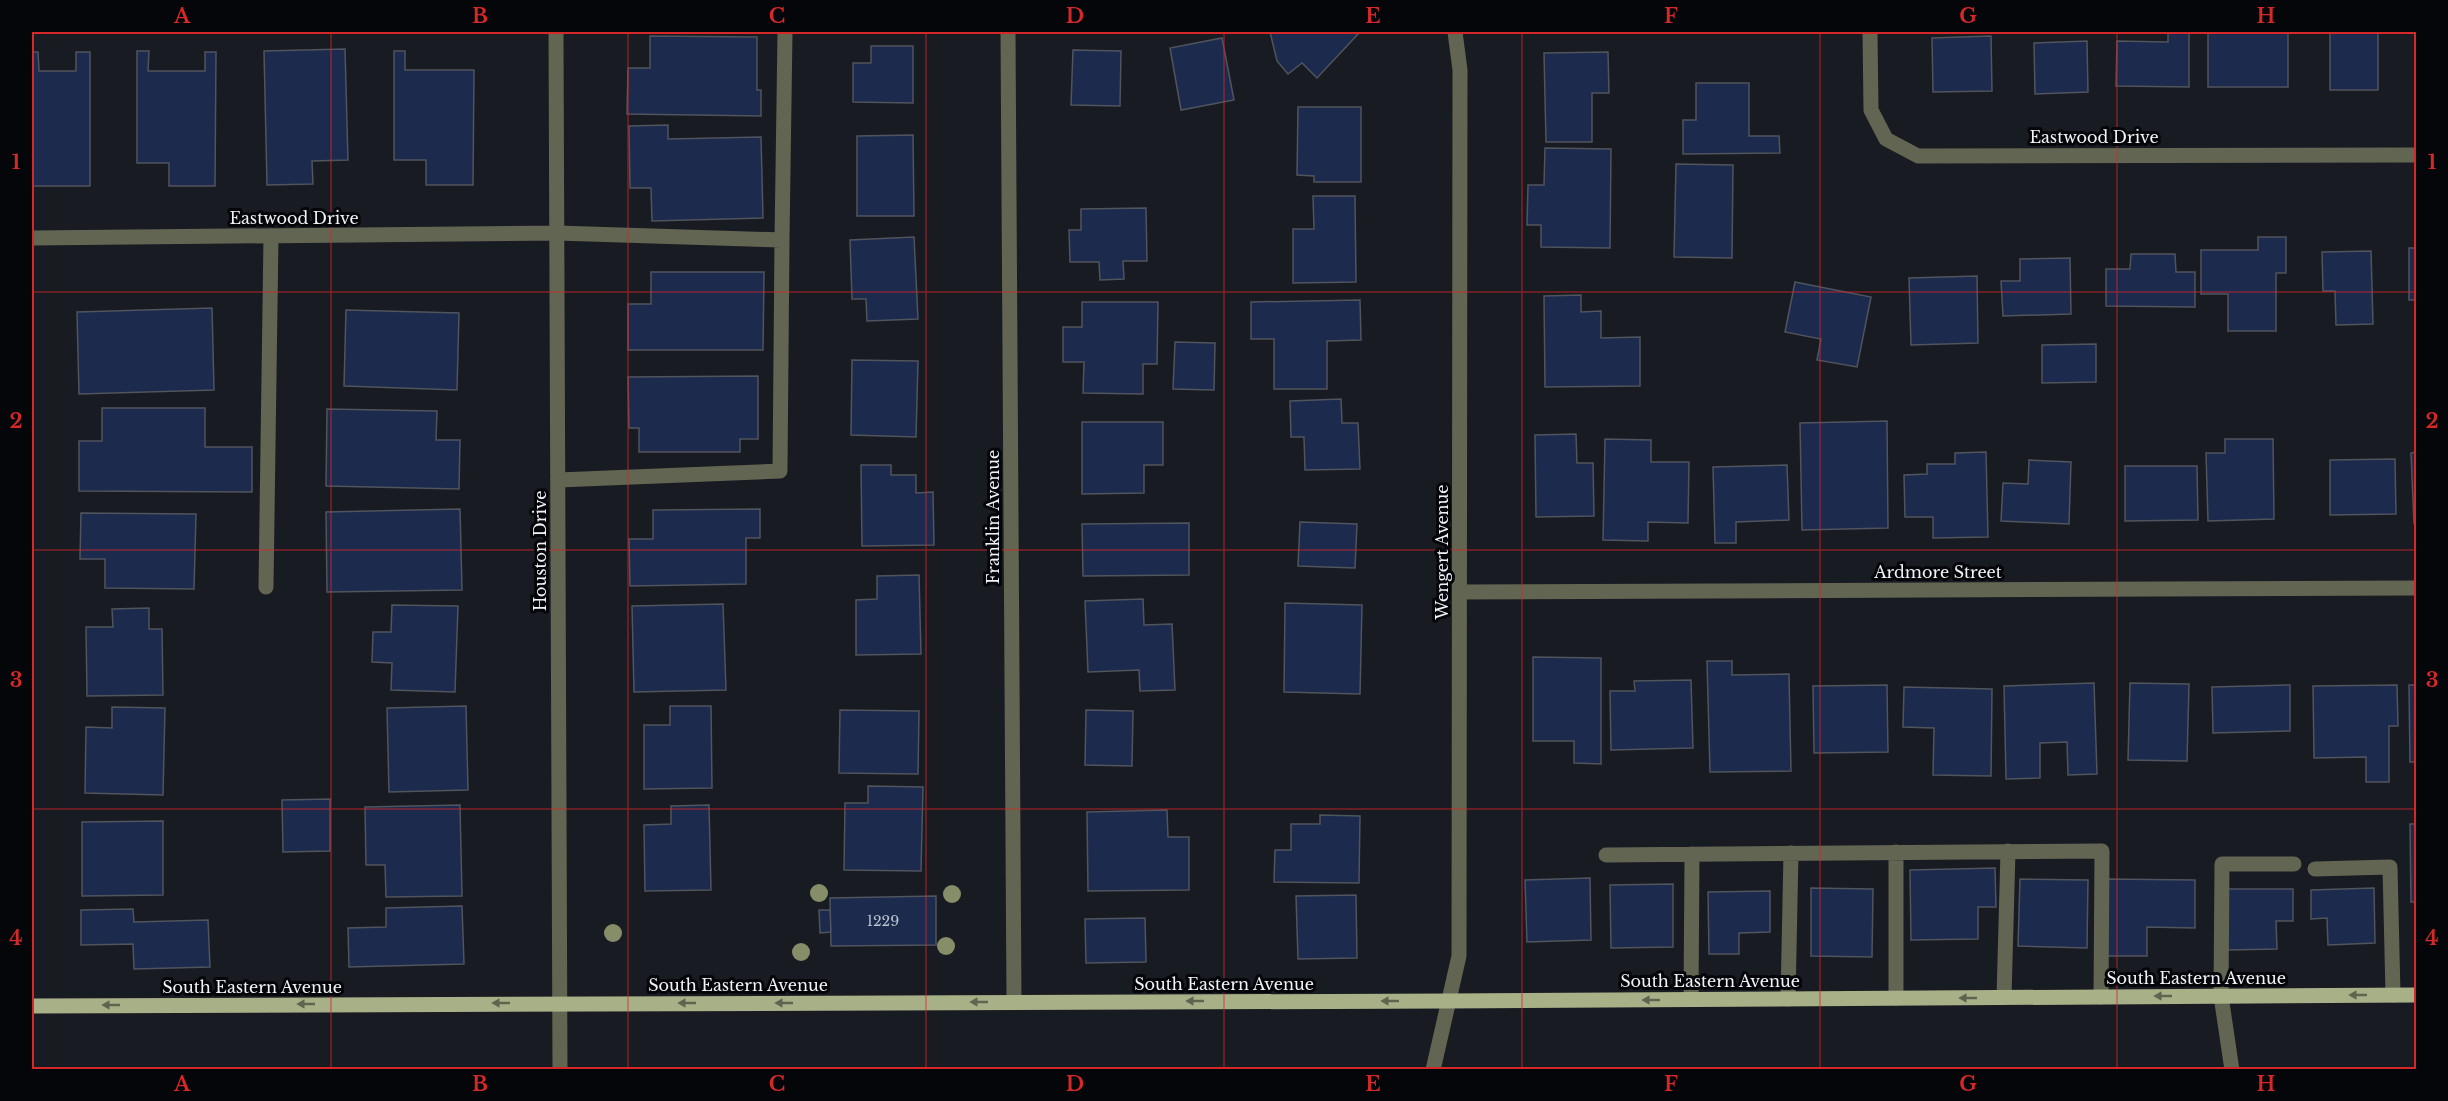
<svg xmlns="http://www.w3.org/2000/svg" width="2448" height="1101" font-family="'Libre Baskerville',serif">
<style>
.building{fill:#1c2a4d;stroke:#50545d;stroke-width:1.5}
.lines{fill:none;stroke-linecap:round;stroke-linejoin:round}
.lane{stroke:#616552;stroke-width:15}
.street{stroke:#616552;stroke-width:15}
.primary{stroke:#a8b088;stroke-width:15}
.tree{fill:#858e69}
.oneway{fill:#5f644f}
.grid{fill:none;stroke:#d62828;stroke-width:1.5;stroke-opacity:0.55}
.labels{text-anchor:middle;stroke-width:6;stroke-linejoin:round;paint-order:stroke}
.number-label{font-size:14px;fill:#bcc1ce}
.street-label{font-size:16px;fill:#f1f3f9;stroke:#050609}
.neatline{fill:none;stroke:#d62828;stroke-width:2}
.grid-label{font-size:20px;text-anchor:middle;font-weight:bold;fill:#d62828}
</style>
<rect width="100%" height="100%" fill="#181b22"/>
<path class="building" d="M1270,32h88l1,1 -42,45 -15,-15 -14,11 -11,-13z
M2168,32h21v55l-73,-1 1,-45 51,1z
M2208,32h80v55h-80z
M2330,33h48v57h-48z
M650,36l107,1v53h4v26l-134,-2 1,-46h22z
M1991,36l1,55 -59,1 -1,-54z
M1222,38l12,62 -53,10 -11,-62z
M2087,41l1,51 -53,2 -1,-51z
M871,46h42v57l-60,-1v-39h18z
M345,49l3,111 -36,1 1,23 -46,1 -3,-134z
M1073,50l48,1 -1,55 -49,-1z
M137,51h12l-1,20h57v-19h11l-1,134h-46v-23h-32z
M394,51h11v19h69l-1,115h-47v-25h-32z
M32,52h6l1,19h37v-19h14v134h-58z
M1608,52l1,41h-17v49h-46l-2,-89z
M1696,83h53v53h30l1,17 -97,1v-34h13z
M1298,107h63v75h-47v-6l-17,-1z
M668,125v14l93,-2 2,81 -111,3 -1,-33h-21l-1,-62z
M913,135l1,81h-57v-80z
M1545,148l66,1 -1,99 -69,-1v-22h-14l1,-40h16z
M1676,164l57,1 -1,93 -58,-1z
M1313,196h42l1,86 -63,1v-54h21z
M1146,208l1,53h-24l1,18 -24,1 -1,-18h-29l-1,-32h12v-21z
M914,237l4,82 -51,2 -1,-22h-14l-2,-59z
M2258,237h28v36h-10v58h-48v-37h-27v-44h57z
M2409,248h7v52h-7z
M2371,251l2,73 -37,1 -1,-34h-12l-1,-39z
M2131,254h44l1,18h19v35l-89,-1v-37h24z
M2070,258l1,56 -68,2 -2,-35h19v-22z
M651,272h113l-1,78h-135v-46h23z
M1977,276l1,67 -67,2 -2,-67z
M1795,282l76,15 -14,70 -40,-7 4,-21 -36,-7z
M1581,295v17l20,-1v27l39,-1v49l-95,1 -1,-91z
M1360,300l1,40 -34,1v48h-53v-50h-23v-37z
M1082,302h76l-1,62h-14v30l-60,-1 1,-31h-21v-35h19z
M212,308l2,82 -135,4 -2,-82z
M346,310l113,3 -2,77 -113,-4z
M1175,342l40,1 -1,47 -41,-1z
M2096,344v38l-54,1v-38z
M852,360l66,1 -2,76 -65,-2z
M758,376v63h-18v13h-101v-24h-10l-1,-51z
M1341,399l1,24h16l2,46 -55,1 -1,-33h-13l-1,-36z
M102,408h103v39h47v45l-173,-1v-50h23z
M327,409l110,2 -1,29h24l-1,49 -133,-3z
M1887,421l1,107 -86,2 -2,-107z
M1082,422h81v43h-19v28l-62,1z
M1576,434l1,29h16l1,53 -58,1 -1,-82z
M1605,439l46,1v22h38l-1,61 -40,-1v19l-45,-1z
M2225,439h48l1,80 -66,2 -2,-68h19z
M1986,452l2,85 -55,1v-21h-28l-1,-42 23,-1v-10h28v-11z
M2416,452v71h-2l-3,-70z
M2395,459l1,55 -66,1v-55z
M2029,460l42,2 -2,62 -68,-3 2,-38 25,1z
M861,465h30v10h25v18l17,-1 1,53 -72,1z
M1787,465l2,55 -53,2v21h-21l-2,-76z
M2125,466h72l1,54 -73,1z
M460,509l2,81 -135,2 -1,-80z
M760,509v29h-14v46l-116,2 -1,-47h24v-29z
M81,513l115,1 -2,75 -89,-1v-29h-25z
M1300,522l57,2 -2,44 -57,-2z
M1189,523v52l-106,1 -1,-52z
M919,575l2,79 -65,1v-55l21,-1v-23z
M1143,599l1,26 28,-1 3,66 -35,1 -1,-21 -51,2 -3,-71z
M1285,603l77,2 -2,89 -76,-2z
M723,604l3,86 -92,2 -2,-86z
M392,605l66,1 -3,86 -64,-2 1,-27 -20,-1 1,-30h18z
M149,608v21h13l1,66 -76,1 -1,-69h27l-1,-18z
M1533,657l68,1v106l-27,-1v-22h-41z
M1707,661h25v14l57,-1 2,97 -81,1z
M1691,680l2,68 -82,2 -1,-59h25l-1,-10z
M2094,683l3,91 -29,1 -1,-33 -27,1v35l-34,1 -2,-93z
M2130,683l59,1 -2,77 -59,-1z
M1887,685l1,67 -74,1 -1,-67z
M2290,685v46l-77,2 -1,-46z
M2397,685l1,41h-9v56h-23v-25l-52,1 -1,-72z
M2409,685h7v77h-6z
M1904,687l88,2 -1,87 -58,-1 1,-47 -31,-1z
M466,706l2,84 -79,2 -2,-84z
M670,706h41l1,82 -68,1v-64h26z
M112,707l53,1 -2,87 -78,-2 1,-66 26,1z
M840,710l79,1 -1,63 -79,-1z
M1086,710l47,1 -1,55 -47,-1z
M868,786l55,1 -2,84 -77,-1 1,-67h23z
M330,799v52l-47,1 -1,-52z
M460,805l2,91 -76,1 -1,-32h-19l-1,-58z
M709,805l2,85 -66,1 -1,-66 27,-1v-18z
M1167,810l1,27h21v53l-101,1 -1,-79z
M1320,815l40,1 -1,67 -85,-1 1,-32h16v-26h29z
M163,821v74l-81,1v-74z
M2410,824h6v78h-5z
M1995,868l1,39h-18v32l-67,1 -1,-70z
M1590,878l1,62 -64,2 -2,-62z
M2020,879l68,1 -1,68 -69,-2z
M2107,879l88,1v48l-48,-1v29h-41z
M1673,884v63l-62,1 -1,-63z
M1811,888l62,1 -1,68 -61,-1z
M2374,888l1,55 -47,2 -1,-27 -16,1v-29z
M2226,889h67v32h-17l1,28 -49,1z
M1770,891v41l-31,1v21h-30l-1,-62z
M1356,895l1,63 -59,1 -2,-63z
M936,896v49l-105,1 -1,-48z
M462,906l2,58 -115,3 -1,-39 38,-1v-19z
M133,909l1,13 74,-2 2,47 -76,2 -1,-25 -52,1v-35z
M819,910h11l1,22 -11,1z
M1145,918l1,44 -60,1 -1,-44z"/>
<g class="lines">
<path class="lane" d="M557,233l225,7 3,-208
M558,480l222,-9 2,-231
M266,587l5,-351
M1896,852v146
M1606,855l496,-4 -1,146
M2315,869l75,-2 3,128
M2221,996l1,-132h72
M2004,997l4,-146
M1691,999l1,-145
M1788,999l3,-146"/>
<path class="street" d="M556,32l4,1038
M1008,32l6,970
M1870,32l1,78 15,29 32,17 498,-1
M32,238l525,-5
M1460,592l956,-4
M2221,996l11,74
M1433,1070l26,-114 1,-886 -5,-38"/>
<path class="primary" d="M32,1006l1416,-5 968,-6"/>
</g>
<g class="tree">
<circle cx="819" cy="893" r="9"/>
<circle cx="952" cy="894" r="9"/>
<circle cx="613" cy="933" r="9"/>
<circle cx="946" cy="946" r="9"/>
<circle cx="801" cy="952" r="9"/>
</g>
<defs><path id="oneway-solid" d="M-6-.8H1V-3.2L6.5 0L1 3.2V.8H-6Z" transform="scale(1.5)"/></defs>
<g class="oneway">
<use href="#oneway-solid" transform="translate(2358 995) rotate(180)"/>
<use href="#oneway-solid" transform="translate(2163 996) rotate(180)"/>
<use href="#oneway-solid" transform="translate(1968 998) rotate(180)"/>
<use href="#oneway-solid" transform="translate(1651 1000) rotate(180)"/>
<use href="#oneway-solid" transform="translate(1195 1001) rotate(180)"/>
<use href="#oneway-solid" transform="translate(1390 1001) rotate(180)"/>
<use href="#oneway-solid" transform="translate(979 1002) rotate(180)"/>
<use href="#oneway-solid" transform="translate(501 1003) rotate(180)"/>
<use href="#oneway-solid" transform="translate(687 1003) rotate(180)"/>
<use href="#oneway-solid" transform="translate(784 1003) rotate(180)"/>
<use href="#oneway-solid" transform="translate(306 1004) rotate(180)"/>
<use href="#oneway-solid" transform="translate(111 1005) rotate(180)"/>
</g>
<path class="grid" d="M331,32v1038M628,32v1038M926,32v1038M1224,32v1038M1522,32v1038M1820,32v1038M2117,32v1038M32,292h2384M32,550h2384M32,809h2384"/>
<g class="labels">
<g class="number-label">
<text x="883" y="926">1229</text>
</g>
<g class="street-label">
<text x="2094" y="143">Eastwood Drive</text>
<text x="294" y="224">Eastwood Drive</text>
<text transform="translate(993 517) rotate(-90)" y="6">Franklin Avenue</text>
<text transform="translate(540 551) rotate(-90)" y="6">Houston Drive</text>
<text transform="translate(1442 552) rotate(-90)" y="6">Wengert Avenue</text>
<text x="1938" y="578">Ardmore Street</text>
<text x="2196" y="984">South Eastern Avenue</text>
<text x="1710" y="987">South Eastern Avenue</text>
<text x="1224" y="990">South Eastern Avenue</text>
<text x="738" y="991">South Eastern Avenue</text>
<text x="252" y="993">South Eastern Avenue</text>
</g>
</g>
<rect width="2448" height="1101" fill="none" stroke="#050609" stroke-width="66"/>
<rect x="33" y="33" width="2382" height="1035" class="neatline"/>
<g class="grid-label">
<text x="182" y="23">A</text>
<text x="480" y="23">B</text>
<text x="777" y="23">C</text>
<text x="1075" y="23">D</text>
<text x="1373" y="23">E</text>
<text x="1671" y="23">F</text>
<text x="1968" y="23">G</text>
<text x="2266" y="23">H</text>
<text x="16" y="169">1</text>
<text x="2432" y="169">1</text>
<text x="16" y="428">2</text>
<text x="2432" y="428">2</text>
<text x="16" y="687">3</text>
<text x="2432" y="687">3</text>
<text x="16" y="945">4</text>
<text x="2432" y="945">4</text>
<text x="182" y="1091">A</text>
<text x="480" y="1091">B</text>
<text x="777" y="1091">C</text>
<text x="1075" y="1091">D</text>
<text x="1373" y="1091">E</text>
<text x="1671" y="1091">F</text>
<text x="1968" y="1091">G</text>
<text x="2266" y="1091">H</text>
</g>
</svg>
